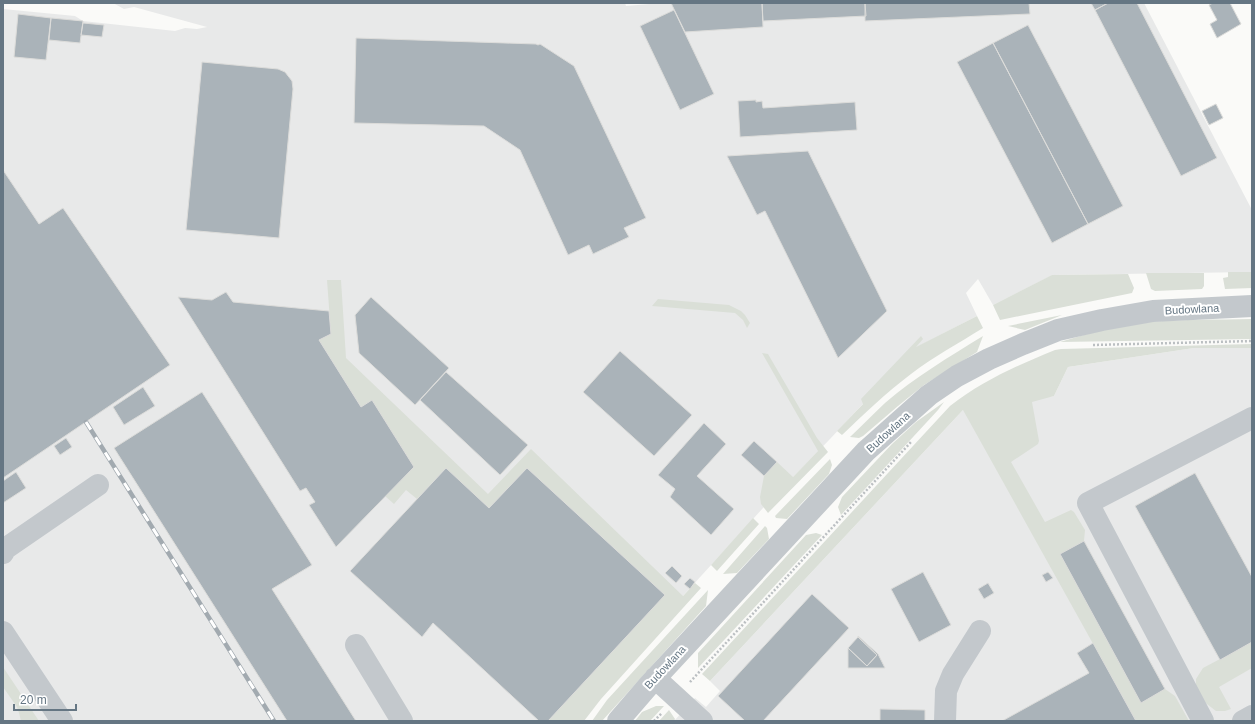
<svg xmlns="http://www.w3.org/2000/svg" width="1255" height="724" font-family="Helvetica,sans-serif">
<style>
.built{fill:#e8e9e9}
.green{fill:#dadfd7}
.building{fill:#aab3b9;stroke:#dcdcda}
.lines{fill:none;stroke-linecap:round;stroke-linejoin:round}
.path{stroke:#bbbfc2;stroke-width:2.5;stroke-dasharray:2 2;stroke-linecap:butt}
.minor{stroke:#c3c8cc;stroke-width:22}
.rail-casing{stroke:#a2aab0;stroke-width:4.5}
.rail{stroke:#fff;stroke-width:3;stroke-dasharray:9;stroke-linecap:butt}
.labels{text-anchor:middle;stroke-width:4;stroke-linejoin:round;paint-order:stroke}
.street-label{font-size:11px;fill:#657683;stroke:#fff}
</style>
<rect width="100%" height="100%" fill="#fafaf8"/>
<path class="built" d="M113,3h512l1,3 35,-3h483l108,207v62l-199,3 -60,30 -15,-26 -12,14 11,23 -62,32 -85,91 -67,69 -194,213h-566v-712l72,7 8,5 92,10 10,-3 12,1 10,-2 -73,-20 -10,2z
M1194,348h58v373h-578l21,-23 11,9 14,-16 -10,-10 253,-271 91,-14 14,-29z"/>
<path class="green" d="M1228,272h24v16l-27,1 -2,-11 5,-1z
M1146,273h58v13l-2,3 -47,2 -4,-2z
M1128,274l6,14 -2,5 -132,27 -7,-15 59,-30z
M327,280h14l5,78 142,136 43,-45 152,147 12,-13 6,5 -100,111 -17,22h-36l117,-126 -138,-127 -38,40 -43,-40 -29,31 -11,-9 -12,14 -9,-8 -24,-89 -42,-67 12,-6z
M658,299l71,6 12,6 4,4 5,8 -3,5 -4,-8 -8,-7 -83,-7z
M1062,315l-37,15 -17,-4z
M977,316l6,12c-24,15 -50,29 -72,46 -25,19 -47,40 -69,61l-5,-4 26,-27 -2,-5 60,-63 2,3 -7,8z
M1252,319v20l-192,3c29,-9 60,-17 90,-20 34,-3 68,-2 102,-3z
M983,336l-6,16 -53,33 -26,21 -35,30 -4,2 -9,-1c12,-11 23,-23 35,-34 30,-26 64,-46 98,-67z
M1252,344v4h-58l-126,19 -14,29 -22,6 7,39 -1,3 -27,18 34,60 26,-12 3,2 11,18 -1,11 -24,13 81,148 24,-13 10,7 14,25h-53l-173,-311 -253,271 -8,-7 248,-268c32,-25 68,-41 105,-56l6,-1z
M762,353l6,1 49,84 11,14 -60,61 -7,-9 -1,-7 4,-21 13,-14 16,15 25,-26z
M944,402l-6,8 -97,105 -3,-8 4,-10 50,-53 24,-22z
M830,459l2,6 -3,9 -42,45 -11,-1 -1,-2z
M753,518l6,6 -42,47 -6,-6z
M765,526l2,2 2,11 -32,34 -14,1z
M816,533l6,2 -124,133v-15l108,-118z
M708,590l-2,16 -104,115h-10l15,-21z
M1252,642v26l-33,19 12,22 -6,2h-9l-13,-10 -7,-13v-9l7,-11z
M3,667l36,54h-18l-2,-8 -2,-6 -14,-20z
M656,706h8l-14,15h-15l7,-9z
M669,710l6,9 -1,2h-15z"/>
<path class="building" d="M671,3h91l1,24 -78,5z
M762,3h103l1,13 -103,5z
M865,3h164l1,11 -165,7z
M1091,3h17l-13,7z
M1108,3h29l80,155 -36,18 -86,-166z
M1213,3h17l11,21 -24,14 -7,-14 7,-4 -8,-15z
M674,10l40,84 -34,16 -40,-84z
M18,14l33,4 -5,42 -32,-3z
M51,18l32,3 -3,22 -31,-3z
M83,23l21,2 -2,12 -21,-2z
M1028,25l95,181 -35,18 -95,-181z
M356,38l180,6 2,1 2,-1 34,22 72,152 -22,10 5,9 -36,17 -4,-9 -21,10 -48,-105 -36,-24 -130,-3z
M993,43l95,181 -36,19 -95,-181z
M202,62l76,7 7,3 7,9 1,8 -14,149 -93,-8z
M756,100v2l6,-1 1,7 92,-6 2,28 -117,7 -2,-36z
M1216,104l7,14 -14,7 -7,-14z
M808,151l79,160 -49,47 -73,-147 -8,4 -30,-59z
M3,170l36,54 24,-16 107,157 -167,113z
M226,292l7,10 96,9 2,23 -12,6 42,67 11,-7 42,67 -78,80 -27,-42 6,-3 -9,-14 -6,3 -122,-194 34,3z
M371,297l78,71 -34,37 -56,-52 -4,-38z
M620,351l72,64 -38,41 -71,-64z
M446,372l82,73 -28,30 -80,-75z
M143,387l12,19 -31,19 -11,-18z
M202,392l110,173 -40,24 84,132h-69l-173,-273z
M704,423l22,21 -29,32 37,33 -23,26 -41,-38 5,-8 -17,-14z
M66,438l6,9 -12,8 -6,-9z
M754,441l23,21 -13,14 -23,-21z
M446,468l43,40 38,-40 138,127 -117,126h-9l-106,-98 -11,14 -72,-66z
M16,472l10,16 -23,15v-22z
M1195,473l57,104v65l-32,18 -85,-154z
M1084,541l81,148 -24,14 -81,-149z
M672,566l10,10 -6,7 -11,-10z
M923,572l28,53 -32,17 -28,-53z
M1048,572l5,6 -7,4 -4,-7z
M690,578l5,4 -5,7 -6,-5z
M988,583l6,10 -10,6 -6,-10z
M812,594l37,34 -86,93h-18l-27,-25z
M858,636l20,18 7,14h-37v-20l19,18 10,-11 -19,-18z
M858,637l19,18 -10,11 -19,-18z
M1093,643l43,78h-134l87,-48 -12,-20z
M880,709l45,1v11h-45z"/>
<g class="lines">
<path class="path" d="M1093,345l159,-4
M690,682l221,-240
M654,721l8,-8"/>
<path class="minor" d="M3,553l2,-4 93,-64
M3,632l59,89
M356,645l46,76
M655,678l47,43
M618,721l31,-36 217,-234 63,-56 28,-19 32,-17 34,-15 35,-14 44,-10 51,-9 99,-5
M945,721l1,-30 7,-17 27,-43
M1203,721l-115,-218 164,-85
M1243,721l9,-5"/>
<defs>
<path id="rail" d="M86,422l188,299"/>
</defs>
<use href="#rail" class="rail-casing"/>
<use href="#rail" class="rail"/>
</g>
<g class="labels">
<g class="street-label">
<text transform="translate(1192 309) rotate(-3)" y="4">Budowlana</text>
<text transform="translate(888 432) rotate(-42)" y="4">Budowlana</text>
<text transform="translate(665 667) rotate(-47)" y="4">Budowlana</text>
</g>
</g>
<rect width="1255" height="724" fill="none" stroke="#657683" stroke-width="8"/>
<path d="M14 704v6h62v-6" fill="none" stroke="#657683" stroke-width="2"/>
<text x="20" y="704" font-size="12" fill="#657683" stroke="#ffffff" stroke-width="3" paint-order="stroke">20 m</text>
</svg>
